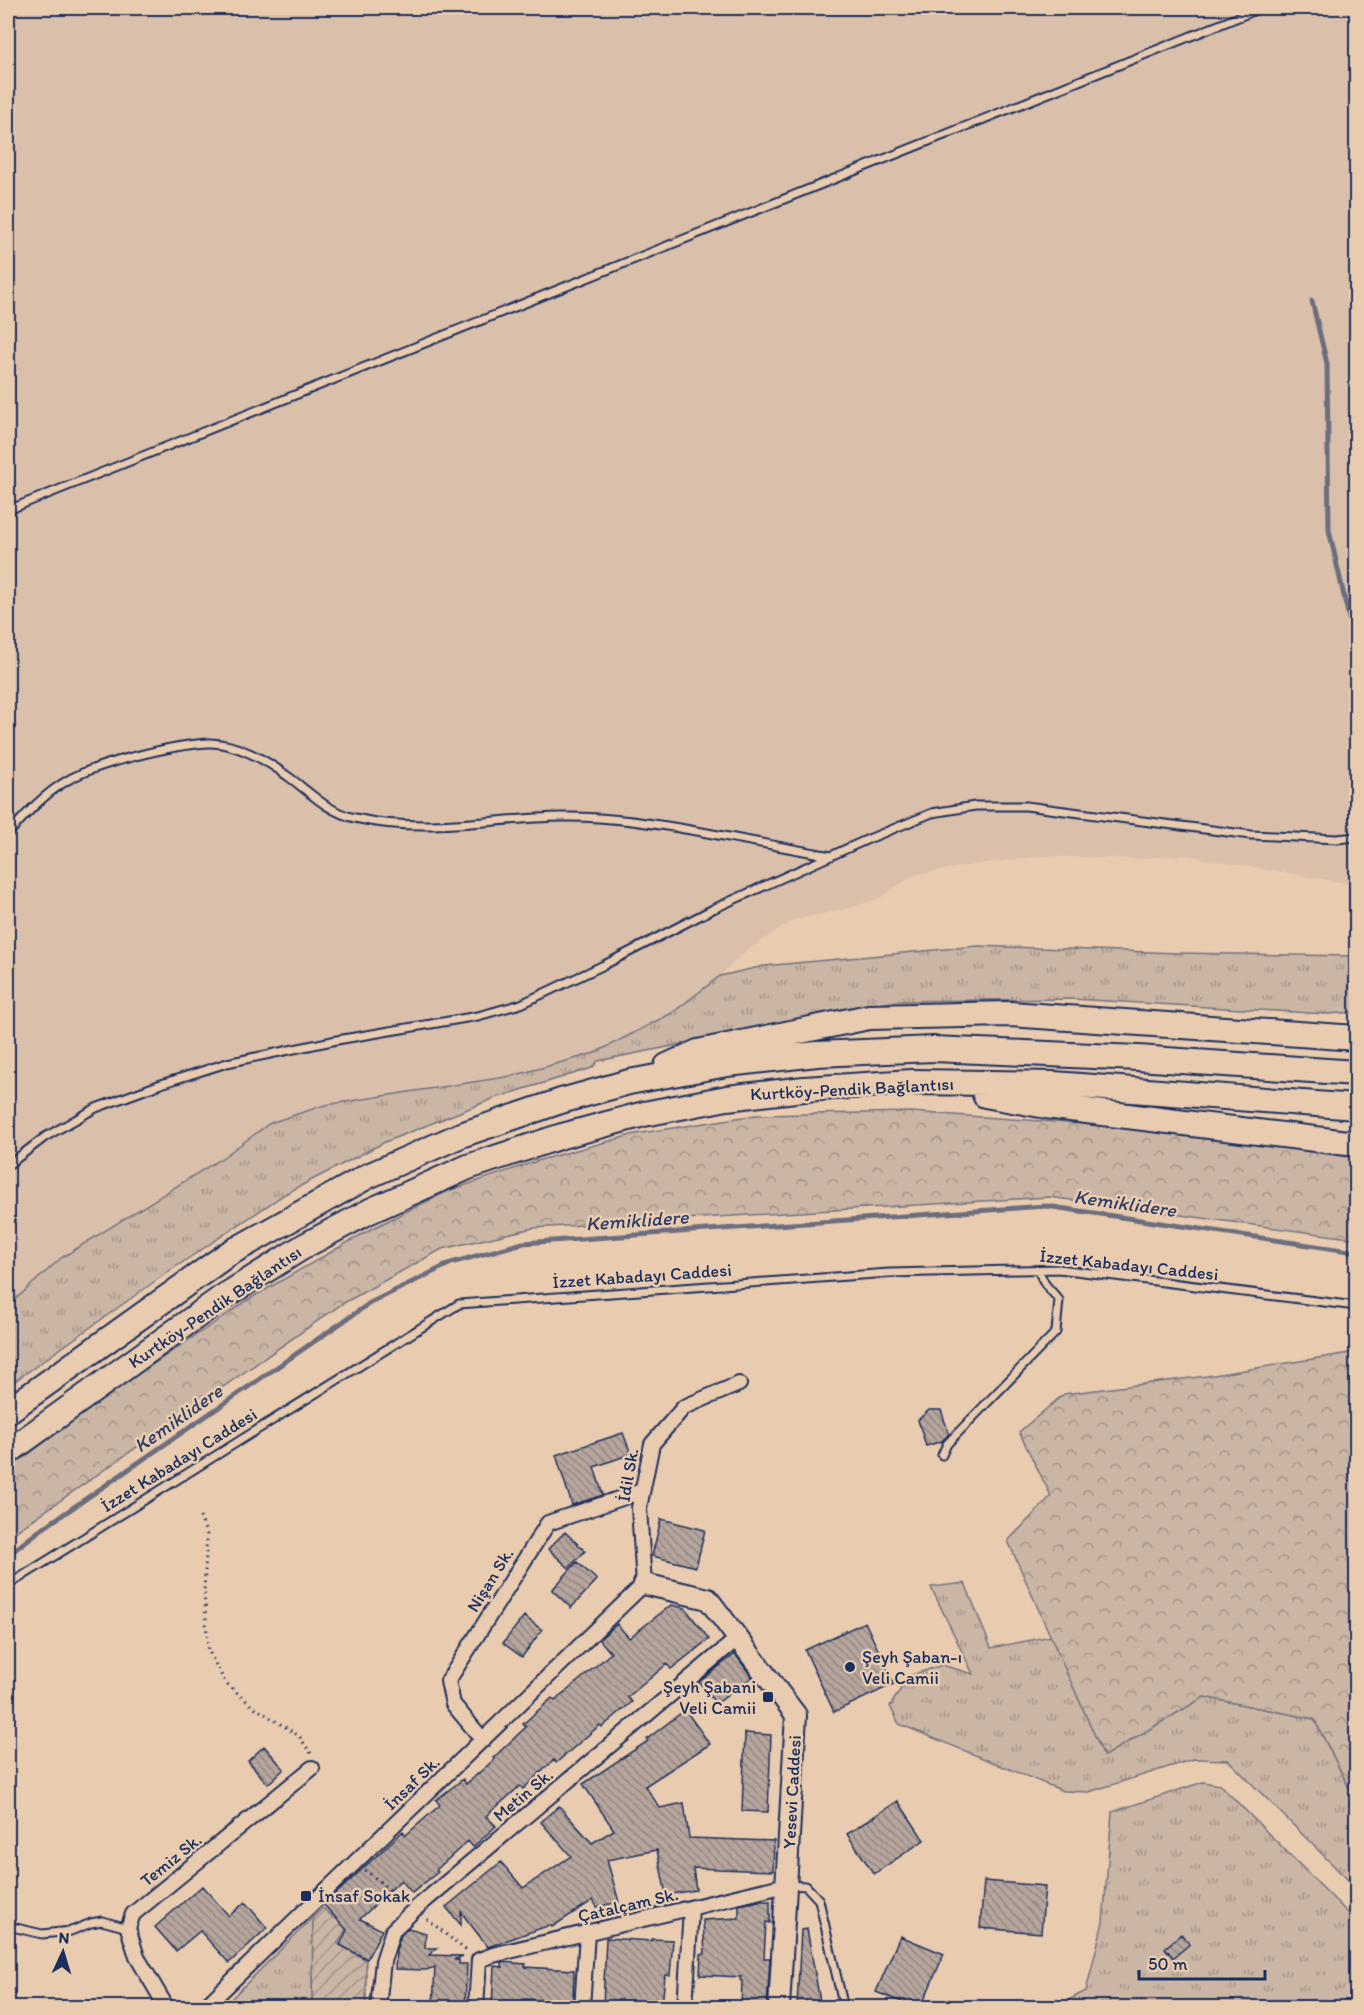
<svg xmlns="http://www.w3.org/2000/svg" width="1364" height="2015" font-family="Itim,sans-serif">
<style>
.built{fill:#dac0aa}
.grass{fill:url(#grass-tufts);stroke:#737281;stroke-width:1.5}
.forest{fill:url(#forest-crowns);stroke:#737281;stroke-width:1.5}
.garden{fill:url(#garden-furrows);stroke:#737281;stroke-width:1.5}
.lines{fill:none;stroke-linecap:round;stroke-linejoin:round}
.stream{stroke:#6c6d7e;stroke-width:5}
.building{fill:url(#building-back-hatch);stroke:#1b2f5e;stroke-width:1.5}
.lane-casing{stroke:#1b2f5e;stroke-width:11}
.street-casing{stroke:#1b2f5e;stroke-width:18}
.secondary-casing{stroke:#1b2f5e;stroke-width:24}
.highway-casing{stroke:#1b2f5e;stroke-width:28}
.path{stroke:#1b2f5e;stroke-width:3;stroke-dasharray:1.5 4.5;stroke-linecap:butt}
.lane{stroke:#e9ccb0;stroke-width:7}
.street{stroke:#e9ccb0;stroke-width:14}
.secondary{stroke:#e9ccb0;stroke-width:20}
.highway{stroke:#e9ccb0;stroke-width:24}
.poi-dot{fill:#1b2f5e;stroke:#e9ccb0;stroke-width:2}
.labels{text-anchor:middle;stroke-width:5;stroke-linejoin:round;paint-order:stroke}
.street-label{font-size:18px;fill:#1b2f5e;stroke:#e9ccb0}
.poi-label{font-size:18px;fill:#1b2f5e;stroke:#e9ccb0;text-anchor:start}
.water-label{font-size:20px;font-style:italic;fill:#2f3e66;stroke:#e9ccb0}
</style>
<defs>
<pattern id="grass-tufts" width="24" height="20" patternUnits="userSpaceOnUse" patternTransform="scale(1.5)"><rect width="24" height="20" fill="#cbb5a4"/><path d="M3 7l-1-3M5 7V3M7 7l1-3M15 17l-1-3M17 17v-4M19 17l1-3" fill="none" stroke="#a49489"/></pattern>
<pattern id="forest-crowns" width="20" height="18" patternUnits="userSpaceOnUse" patternTransform="scale(1.5)"><rect width="20" height="18" fill="#cbb5a4"/><path d="M2 6a3 3 0 1 1 6 0M12 15a3 3 0 1 1 6 0" fill="none" stroke="#a49489"/></pattern>
<pattern id="garden-furrows" width="10" height="10" patternUnits="userSpaceOnUse" patternTransform="scale(1.5)"><rect width="10" height="10" fill="#cbb5a4"/><path d="M-1 1l2-2M0 10L10 0M9 11l2-2" fill="none" stroke="#a49489"/></pattern>
<pattern id="building-back-hatch" width="6" height="6" patternUnits="userSpaceOnUse" patternTransform="scale(1.5)"><rect width="6" height="6" fill="#b6a59c"/><path d="M-1 5l2 2M0 0l6 6M5-1l2 2" fill="none" stroke="#938782"/></pattern>
</defs>
<rect width="100%" height="100%" fill="#e9ccb0"/>
<filter id="ink" filterUnits="userSpaceOnUse"><feTurbulence type="fractalNoise" baseFrequency=".0167" numOctaves="2"/><feDisplacementMap in="SourceGraphic" scale="12" xChannelSelector="R" yChannelSelector="G"/><feConvolveMatrix kernelMatrix="1 2 1 2 8 2 1 2 1" color-interpolation-filters="sRGB"/></filter>
<g filter="url(#ink)">
<path class="built" d="M8,8h1348v877l-173,-30 -48,4 -90,-3 -67,8 -64,11 -34,23 -26,9 -60,13 -47,30 -27,26 -48,37 -77,40 -83,23 -242,47 -262,183z"/>
<path class="grass" d="M977,946l201,7 178,3v56l-29,2 -254,-15 -177,2 -298,60 -6,7 -97,30 -110,44 -100,52 -117,78 -160,114v-80l53,-48 161,-100 48,-35 55,-18 187,-29 83,-23 77,-40 48,-37 44,-10z
M965,1583l26,65 60,-12 53,120 100,-59 110,22 42,82v87l-128,-128 -34,-1 -105,33 -26,-1 -164,-67 -9,-18 19,-30 33,-11 31,9 -42,-87z
M1203,1782l17,3 127,127 9,6v89l-182,1 -2,-2 -2,2h-117l33,-17 17,-69 9,-110z
M313,1917l-1,90h-78l-4,-7z"/>
<path class="forest" d="M911,1112l272,19 173,27v81l-307,-42 -516,31 -91,21 -100,55 -334,233v-65l3,-5 113,-83 127,-86 120,-69 77,-38 92,-31 95,-26 121,-19z
M1356,1352v449l-42,-82 -110,-22 -100,59 -96,-215 43,-45 -32,-64 45,-38 143,-18z"/>
<path class="garden" d="M323,1908l12,11 11,-10 7,6 -15,29 28,16v47l-54,1 1,-91z"/>
<g class="lines">
<path class="stream" d="M1312,301l15,63 2,166 20,88 7,15
M8,1555l31,-24 331,-228 81,-40 72,-20 523,-37 310,46"/>
</g>
<path class="building" d="M929,1410h12l8,24 -7,7 -16,5 -8,-26z
M623,1433l8,21 -37,13 9,28 -31,10 -16,-50z
M661,1519l44,11 -9,37 -44,-11z
M565,1532l20,19 -16,17 -21,-19z
M577,1562l20,18 -26,28 -19,-18z
M671,1605l14,3 24,31 -38,30 -4,-5 -39,33 4,5 -30,25 -2,-2 -44,38 -2,-3 -31,29 -3,-3 -34,30 10,10 -23,21 -5,-6 -32,29 2,2 -26,21 -11,-13 -41,39 22,11 -15,29 -27,-14 7,-15 -23,-25 79,-74 3,4 34,-30 -4,-5 27,-21 3,5 29,-25 -2,-1 33,-31 -3,-3 29,-26 3,3 56,-48 -12,-14 3,-2 15,-13 12,14z
M524,1616l18,14 -20,27 -19,-14z
M865,1622l29,62 -60,28 -29,-62z
M735,1654l17,23 -36,27 -17,-22z
M685,1710l25,34 -65,42 15,22 24,-5 5,35 85,3 -1,30 -80,-3 3,22 -30,5 -9,-45 -50,10 12,42 -22,5 -4,-7 -41,27 -2,-2 -62,22 -27,-35v13l-15,-18 55,-45 22,26 48,-32 -30,-34 18,-16 33,37 22,-13 -31,-46 65,-43 -1,-2z
M745,1733l26,2 -3,77 -26,-1z
M264,1746l20,23 -16,15 -20,-23z
M898,1801l26,39 -50,34 -27,-40z
M984,1881l61,5 -4,47 -61,-5z
M202,1886l27,30 16,-14 22,26 -38,35 -29,-32 -24,20 -21,-24z
M760,1901h10v22l-4,-1 -2,36h6l-3,49h-26l1,-26 -2,-1 1,-3 -41,-2 1,-21h4l-2,-34 36,-2v-13z
M408,1928l18,5 -1,15h12l-8,7 34,1 -9,4h5v4h8l-2,43h-32l2,-40 -9,3 -31,-1 1,-19 5,-15z
M807,1929l14,78h-24l4,-77z
M1181,1934l9,10 -17,14 -8,-10z
M900,1936l44,18 -23,53h-6l-39,-15z
M606,1938l45,3v-2l22,1 -3,35h-5l-3,31 -30,-3 -1,4h-28z
M501,1962l25,2 -1,3 49,3 -1,32 -49,-3v8h-32l2,-41 9,1z"/>
<g class="lines">
<defs>
<path id="lane" d="M8,510l1253,-502
M8,834c18,-20 36,-40 60,-54 30,-17 105,-35 140,-37 26,-1 58,17 78,32 22,15 41,37 69,43 68,16 139,0 207,-1 48,-1 93,7 140,15 43,8 86,16 129,24
M8,1165l37,-28 51,-29 65,-24 66,-21 110,-23 141,-24 43,-12 83,-39 109,-56 153,-69 66,-27 43,-7h51l225,29 86,4 19,-2
M942,1455l5,-11 109,-112 3,-32 -14,-16 -7,-14
M8,1585l451,-281 430,-31 170,-4 297,37
M788,1885l18,1 13,14 25,108
M8,1926l34,8 29,-3 20,-8 11,-2 26,7"/>
<path id="street" d="M483,1740l-30,-36 -5,-23 100,-158 94,-32
M167,2008l-30,-51 -9,-29 5,-14 179,-146
M204,2008l440,-424 -5,-76 13,-64 32,-37 55,-23
M378,2008l5,-47 10,-31 22,-21 323,-271
M476,2008l3,-48 14,-5 293,-70
M582,2008l5,-75
M685,2008l6,-100"/>
<path id="secondary" d="M644,1584l64,15 88,116 -17,293"/>
<path id="highway" d="M667,1066l31,-14 171,-35 141,-3 346,24
M985,1095l61,11 310,38
M8,1411l220,-157 140,-78 93,-41 100,-34 68,-19 98,-18 90,-10 116,-5 205,9 218,15
M8,1452l212,-153 86,-54 64,-34 98,-44 94,-31 82,-22 83,-16 77,-9 108,-7 142,2 302,23"/>
</defs>
<use href="#lane" class="lane-casing"/>
<use href="#street" class="street-casing"/>
<use href="#secondary" class="secondary-casing"/>
<use href="#highway" class="highway-casing"/>
<path class="path" d="M200,1517l7,18 -3,56 4,59 17,32 26,23 48,31 13,19
M365,1870l38,30
M427,1919l41,33"/>
<use href="#lane" class="lane"/>
<use href="#street" class="street"/>
<use href="#secondary" class="secondary"/>
<use href="#highway" class="highway"/>
</g>
</g>
<g class="poi-dot">
<circle cx="850" cy="1667" r="6"/>
<rect x="762" y="1691" width="12" height="12" rx="3"/>
<rect x="300" y="1890" width="12" height="12" rx="3"/>
</g>
<g class="labels">
<g class="street-label">
<text transform="translate(852 1089) rotate(-3)" y="6">Kurtköy-Pendik Bağlantısı</text>
<text transform="translate(1129 1265) rotate(6)" y="6">İzzet Kabadayı Caddesi</text>
<text transform="translate(642 1276) rotate(-4)" y="6">İzzet Kabadayı Caddesi</text>
<text transform="translate(215 1307) rotate(-34)" y="6">Kurtköy-Pendik Bağlantısı</text>
<text transform="translate(179 1460) rotate(-32)" y="6">İzzet Kabadayı Caddesi</text>
<text transform="translate(628 1475) rotate(-80)" y="6">İdil Sk.</text>
<text transform="translate(490 1580) rotate(-58)" y="6">Nişan Sk.</text>
<text transform="translate(412 1783) rotate(-44)" y="6">İnsaf Sk.</text>
<text transform="translate(792 1792) rotate(-87)" y="6">Yesevi Caddesi</text>
<text transform="translate(523 1795) rotate(-40)" y="6">Metin Sk.</text>
<text transform="translate(171 1860) rotate(-39)" y="6">Temiz Sk.</text>
<text transform="translate(628 1905) rotate(-13)" y="6">Çatalçam Sk.</text>
</g>
<g class="poi-label">
<text x="862" y="1663">Şeyh Şaban-ı<tspan x="862" dy="21">Veli Camii</tspan></text>
<text x="756" y="1693" text-anchor="end">Şeyh Şabani<tspan x="756" dy="21">Veli Camii</tspan></text>
<text x="318" y="1902">İnsaf Sokak</text>
</g>
<g class="water-label">
<text transform="translate(1125 1203) rotate(8)" y="7">Kemiklidere</text>
<text transform="translate(637 1220) rotate(-4)" y="7">Kemiklidere</text>
<text transform="translate(178 1418) rotate(-35)" y="7">Kemiklidere</text>
</g>
</g>
<rect width="1364" height="2015" fill="none" stroke="#e9ccb0" stroke-width="30"/>
<rect x="15" y="15" width="1334" height="1985" fill="none" stroke="#1b2f5e" stroke-width="2" filter="url(#ink)"/>
<g transform="translate(63 1952) rotate(4)" stroke="#e9ccb0" stroke-width="4.5" paint-order="stroke">
<path d="M0-4.5L10 22L0 15L-10 22Z" fill="#1b2f5e"/>
<text y="-9" font-size="16" font-weight="bold" text-anchor="middle" fill="#1b2f5e">N</text>
</g>
<path d="M1139 1970v9h126v-9" fill="none" stroke="#1b2f5e" stroke-width="3"/>
<text x="1148" y="1970" font-size="18" fill="#1b2f5e" stroke="#e9ccb0" stroke-width="4.5" paint-order="stroke">50 m</text>
</svg>
